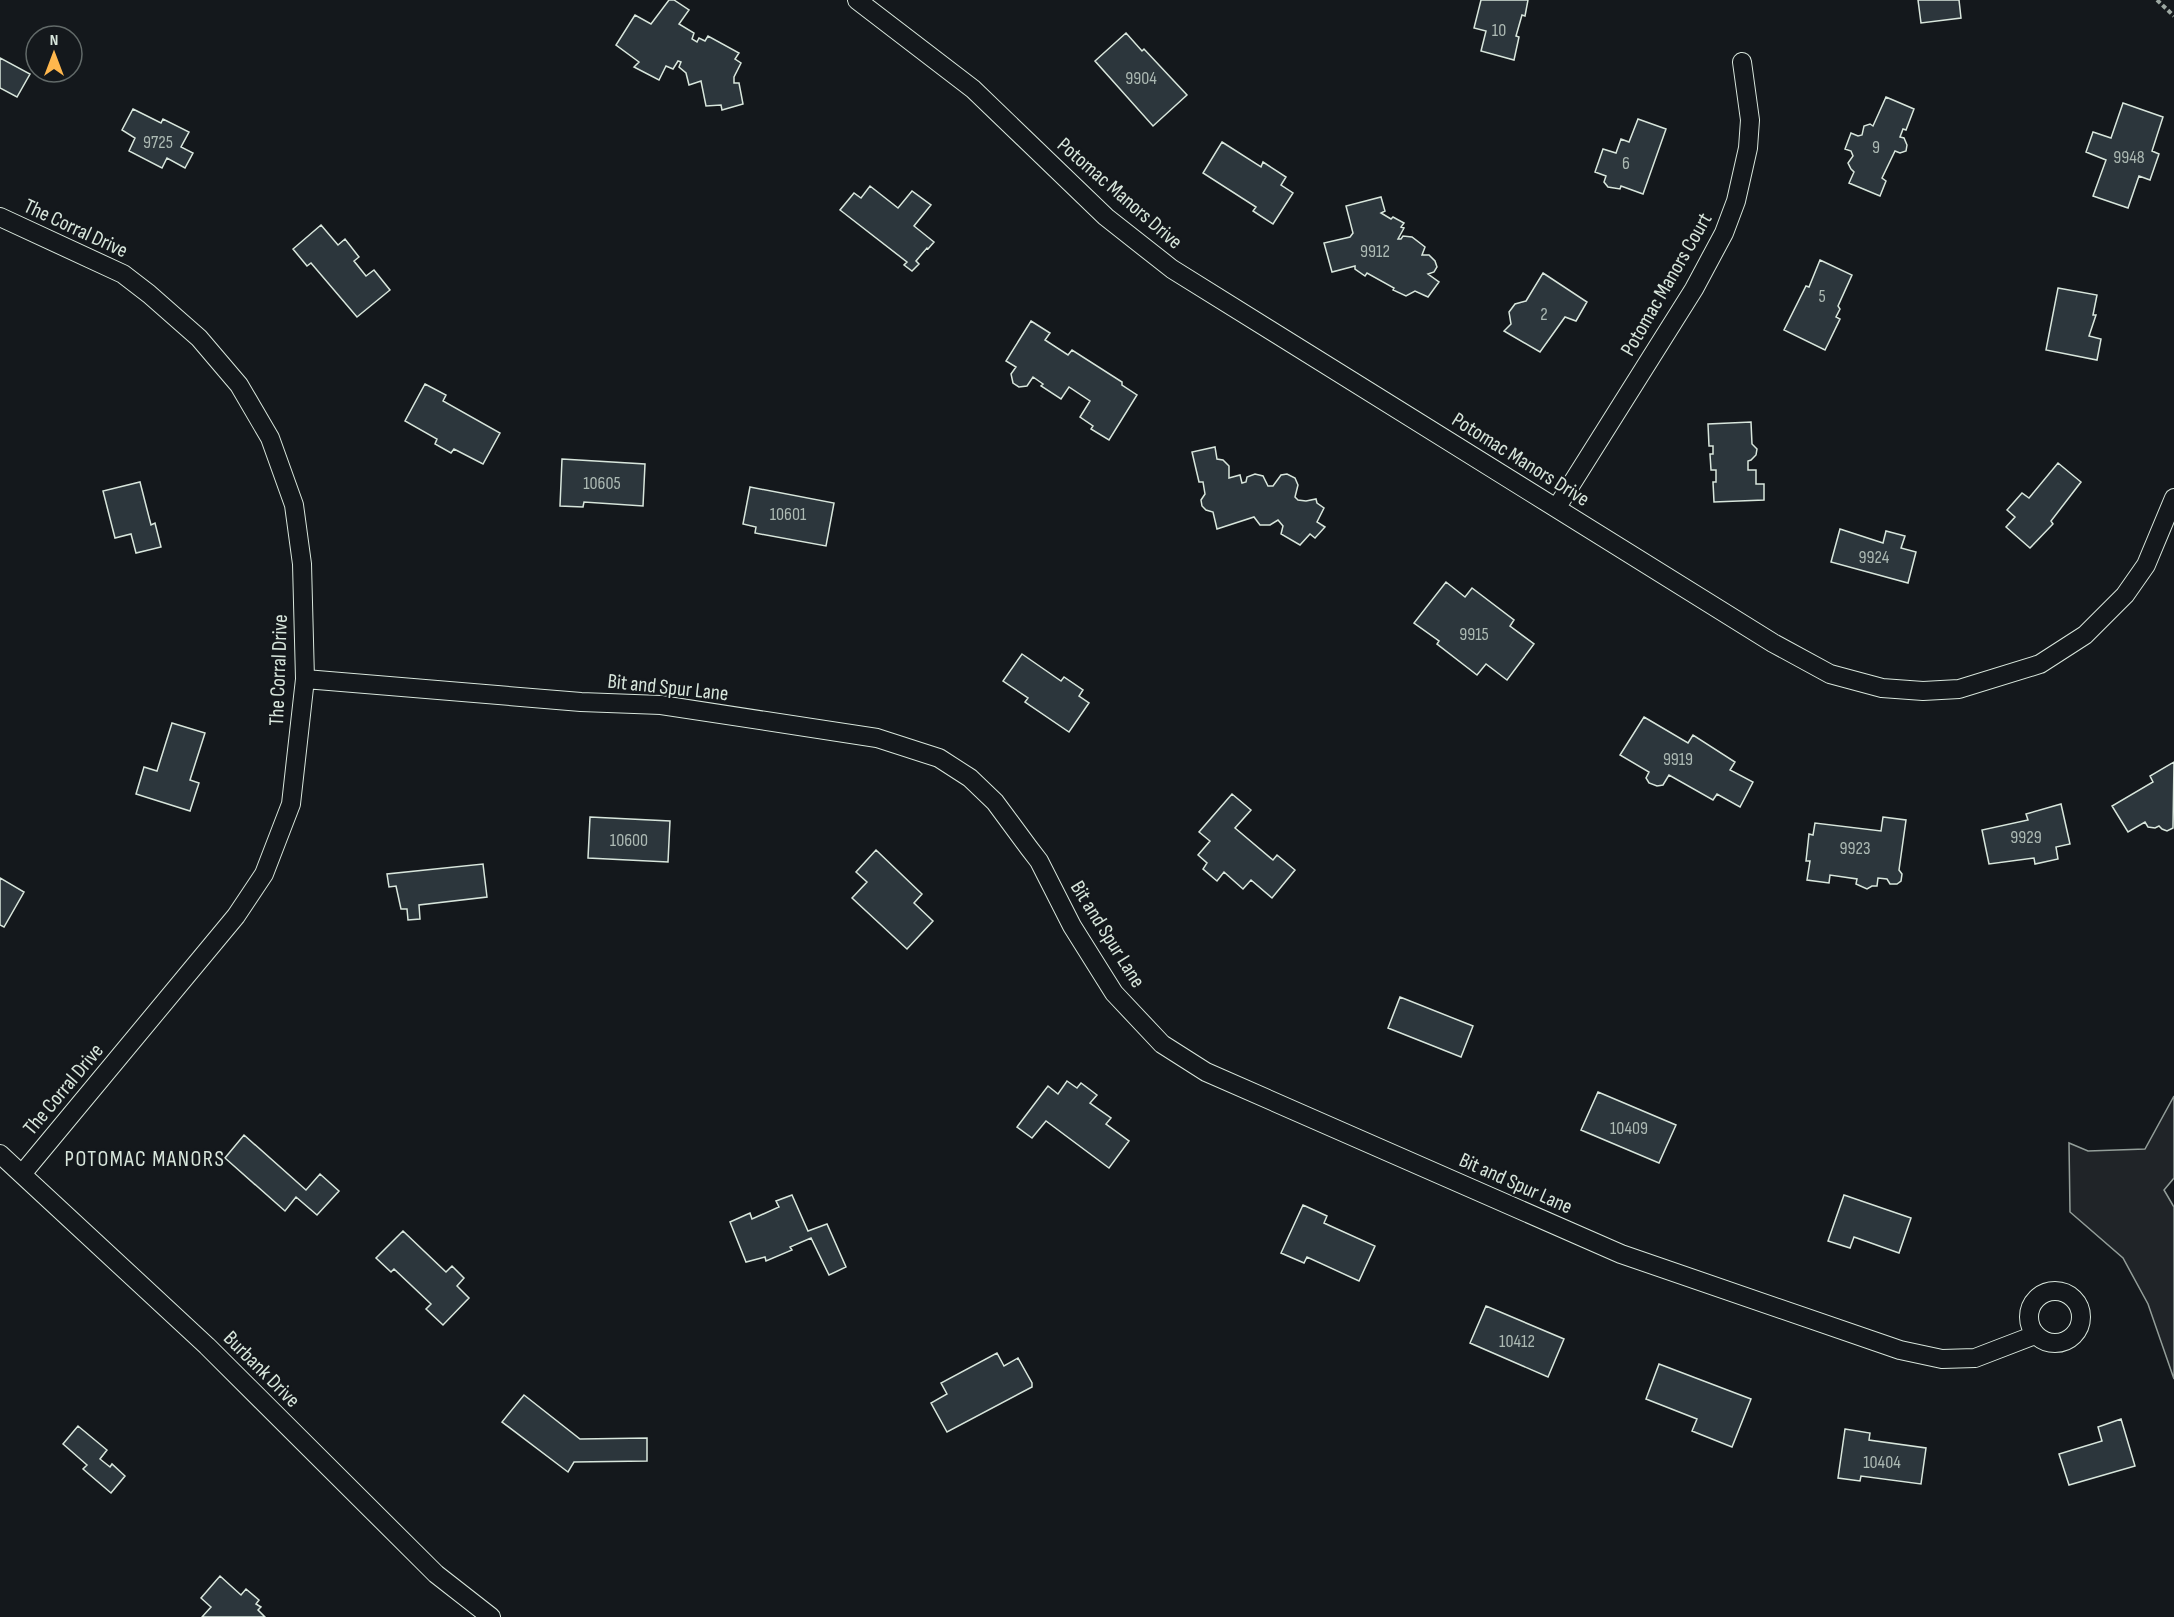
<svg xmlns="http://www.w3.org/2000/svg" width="2174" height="1617" font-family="'Sofia Sans Condensed',sans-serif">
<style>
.green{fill:#202428;stroke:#939e99;stroke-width:1.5}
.building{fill:#2c363c;stroke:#d8e6dc;stroke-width:1.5}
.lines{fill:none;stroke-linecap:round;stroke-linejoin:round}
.street-casing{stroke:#d8e6dc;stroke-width:20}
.path{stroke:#9da8a2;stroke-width:4;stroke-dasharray:4.5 3;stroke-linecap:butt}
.street{stroke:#14181c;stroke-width:18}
.labels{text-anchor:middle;stroke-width:4.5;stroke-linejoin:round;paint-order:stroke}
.number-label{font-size:18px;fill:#adbab4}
.street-label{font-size:21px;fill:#d8e6dc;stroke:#14181c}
.neighbourhood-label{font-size:22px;letter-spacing:1.5px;fill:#d8e6dc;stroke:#14181c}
</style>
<rect width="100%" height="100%" fill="#14181c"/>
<path class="green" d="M2174,1096v82l-10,12 10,17v172l-26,-75 -25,-46 -53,-46 -1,-69 19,8 57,-2z"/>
<path class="building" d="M669,0h5l15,10 -10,14 15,9 -2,6 5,3 2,-4 6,3 3,-5 31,17 -4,6 6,4 -7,14v6h5l4,21 -21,6 -1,-5 -15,1 -5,-25 -12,4 -3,-12 -7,-6 2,-5 -3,-1 -5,8 -7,-3 -7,14 -25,-13 5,-5 -23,-17 19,-30 16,9z
M1481,0h47l-3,16 -3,-1 -6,21 3,1 -5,23 -33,-9 5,-20 -12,-3z
M1918,0h41l2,18 -40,5z
M1126,33l16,18 2,-2 43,46 -34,31 -58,-65z
M0,58l30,16 -13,23 -17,-9z
M1886,97l28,12 -8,21 -3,-1 -3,8 4,1 3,7 -1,6 -6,2 -5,-2 -13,27 4,3 -6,15 -31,-13 5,-11 -3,-3 -3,-6 5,-7 -2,-5 -6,-2 6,-16 7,3 4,-1 2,-9 6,-2 3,2z
M2123,103l40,14 -11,34 7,3 -9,26 -11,-4 -11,32 -35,-12 13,-36 -20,-8 7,-20 18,6z
M133,109l28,14 2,-4 26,13 -8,15 12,6 -8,15 -18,-10 -5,10 -33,-17 6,-13 -13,-8z
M1638,119l28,10 -23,65 -22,-8 -1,3 -12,-2 -4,-5 2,-6 -11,-4 8,-23 13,4 5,-14 8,3z
M1222,142l39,25 2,-5 23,15 -5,8 12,8 -20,31 -20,-13 3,-4 -53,-34z
M870,186l28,22 14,-17 19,14 -17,21 20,16 -6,7 -1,-1 -11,13 3,3 -7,7 -8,-6 3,-3 -67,-52 14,-17 7,5z
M1381,197l4,14 -4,2 10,6 2,-2 11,6 -3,4 3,1 -6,11h3l2,-3 9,1 13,10 -3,8h7l6,6 2,6 -3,5 -6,2 11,8 -11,15 -13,-6 -9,5 -13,-6 1,-2 -27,-15 -2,3 -10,-7v-3l-23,6 -8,-29 26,-6 3,-4 -7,-27z
M321,225l17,20 7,-6 14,18 -5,4 12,15 8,-6 16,20 -33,27 -46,-54 -4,3 -14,-17z
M1820,260l32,15 -14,31 2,3 -4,8 4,2 -15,31 -41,-20 22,-44 3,1z
M1543,273l44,29 -11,19 -11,-4 -25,35 -36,-21 7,-7 -2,-12 6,-8 11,-3z
M2058,288l39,7 -4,20h3l-7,21 12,3 -4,21 -51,-10z
M1031,321l19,12 -5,7 23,15 4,-5 50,32v3l15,10 -28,45 -18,-11 2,-3 -13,-9 10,-16 -21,-14 -8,12 -20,-13 2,-2 -10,-7 -6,9 -8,1 -6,-4 -2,-9 5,-7 -10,-6z
M425,384l21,11 -3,6 57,32 -17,31 -29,-15 -3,4 -16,-9 2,-5 -32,-18z
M1751,422l1,22 5,5 -1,6 -5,5 -3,1v9h8v14h8v16l-50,2 -1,-20h3v-12h-5l-1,-16h3v-8h-4l-1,-22z
M1215,447l2,12 6,1 6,6v12l11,-3 2,8 4,-1 1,-5 8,-3 8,2 5,10h5l8,-11 6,-1 8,4 3,7 -3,12 3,3 8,1 10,-2 1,4 7,5 -7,14 8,5 -10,11 -5,-4 -10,11 -19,-11 2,-8 -5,-6 -8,5h-10l-6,-8 -37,12 -4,-17 -7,-2 -4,-4 -1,-6 4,-6 -2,-12h-4l-7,-30z
M562,459l83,5 -2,42 -59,-4 -1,5 -23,-1z
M2058,463l23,19 -30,39 2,3 -23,24 -24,-21 9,-10 -8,-7 15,-17 7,5z
M140,482l11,43 4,-2 6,24 -25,6 -5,-19 -16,4 -12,-47z
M750,487l84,16 -8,43 -71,-13 1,-6 -13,-3z
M1840,529l43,14 3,-12 19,5 -4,12 15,4 -8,31 -77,-21z
M1446,582l19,15 7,-9 42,32 -4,6 24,18 -27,36 -21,-16 -9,11 -40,-31 2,-3 -25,-18z
M1022,654l39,27 3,-4 19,13 -4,6 10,7 -20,29 -44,-30 3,-4 -25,-17z
M1644,717l44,26 5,-8 42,27 -5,8 23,12 -13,25 -23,-13 -4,6 -44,-25 -6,10 -6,1 -8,-3 -3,-5 3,-6 -29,-17z
M172,723l33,10 -15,47 9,3 -9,28 -54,-17 8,-27 13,4z
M2174,762l-1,66 -6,3 -5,-2 -3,-3 -4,2 -7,-1 -3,-5 -17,10 -16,-26 41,-24 -3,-6z
M1232,794l19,16 -16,18 38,32 4,-5 18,15 -23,28 -21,-18 -8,9 -19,-17 -7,9 -14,-12 4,-6 -9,-8 12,-14 -11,-9z
M2061,804l9,40 -14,3 2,12 -23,5 -1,-6 -45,6 -7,-34 46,-10 -2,-6z
M590,817l80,4 -2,41 -80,-4z
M1883,817l23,3 -7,50 3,4 -1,7 -4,3h-7l-3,-5 -9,-1 -1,8h-5l-5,3 -11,-5 1,-5 -27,-4 -1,8 -22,-3 3,-19h-4l3,-27 4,1 2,-12 66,8z
M876,850l46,44 -8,9 19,18 -26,28 -55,-51 15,-16 -11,-10z
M483,864l4,33 -68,8 1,14 -12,1 -1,-11h-6l-5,-23 -7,1 -2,-13z
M0,878l24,14 -20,35 -4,-2z
M1400,997l73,29 -12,31 -73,-29z
M1067,1081l10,7 4,-5 16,12 -7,8 21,15 -5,6 23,17 -20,27 -63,-47 -14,17 -15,-11 31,-41 10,8z
M1598,1092l78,33 -17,38 -78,-33z
M244,1135l62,55 14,-16 19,17 -22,24 -21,-18 -11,14 -60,-53z
M792,1195l16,36 19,-7 19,43 -17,8 -18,-37 -21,9 2,3 -26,11 -1,-4 -19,5 -16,-40 20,-9 2,6 27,-12 -3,-6z
M1844,1195l67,23 -12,35 -45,-16 -4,11 -22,-7z
M1303,1205l24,11 -3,7 51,23 -16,35 -52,-24 -3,6 -23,-10z
M403,1231l43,41 6,-6 12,12 -7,8 12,12 -26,27 -17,-16 5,-5 -37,-35 -3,3 -15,-14z
M1486,1306l78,33 -16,38 -78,-34z
M997,1353l7,13 14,-8 14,25v4l-85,45 -16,-29 16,-9 -6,-11z
M1659,1364l92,35 -19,48 -40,-16 5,-12 -51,-20z
M524,1395l56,44 67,-1v23l-73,1 -6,10 -66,-50z
M2121,1419l14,47 -66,19 -10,-31 43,-13 -4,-14z
M78,1426l29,24 -7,9 10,8 2,-3 13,12 -14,17 -28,-24 4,-4 -24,-21z
M1845,1429l25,4 -1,7 57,8 -5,36 -60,-8 -1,5 -22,-3z
M220,1576l21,19 5,-6 13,11 -3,4 5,3 -3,3 7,7h-63l9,-10 -10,-9z"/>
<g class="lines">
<defs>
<path id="street" d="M857,0l116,89 133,128 66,52 601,374 57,31 52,14 41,3 36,-2 81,-25 45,-29 40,-40 21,-30 28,-67
M0,217l123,57 26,20 50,44 40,47 31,53 24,67 8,59 3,115 -14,125 -27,70 -28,42 -214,258
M1557,507l137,-218 30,-56 12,-32 12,-53 2,-28 -8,-58
M305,679l276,23 80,3 216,33 62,20 31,20 25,24 34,46 10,13 33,65 42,67 48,51 44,28 415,182 279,96 42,9 33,-1 60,-23
M0,1154l207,192 229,228 55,43
M2029 1317a26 26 0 1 1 52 0a26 26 0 1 1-52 0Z"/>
</defs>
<use href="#street" class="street-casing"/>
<path class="path" d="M2157,0l17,16"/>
<use href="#street" class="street"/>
</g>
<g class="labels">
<g class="number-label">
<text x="1499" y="36">10</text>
<text x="1141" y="84">9904</text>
<text x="158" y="148">9725</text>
<text x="1876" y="153">9</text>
<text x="2129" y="163">9948</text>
<text x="1626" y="169">6</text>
<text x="1375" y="257">9912</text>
<text x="1822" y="302">5</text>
<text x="1544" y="320">2</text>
<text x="602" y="489">10605</text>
<text x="788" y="520">10601</text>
<text x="1874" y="563">9924</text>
<text x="1474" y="640">9915</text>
<text x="1678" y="765">9919</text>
<text x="2026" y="843">9929</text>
<text x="629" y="846">10600</text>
<text x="1855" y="854">9923</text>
<text x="1629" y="1134">10409</text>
<text x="1517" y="1347">10412</text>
<text x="1882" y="1468">10404</text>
</g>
<g class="street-label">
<text transform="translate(1120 193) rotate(41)" y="7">Potomac Manors Drive</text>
<text transform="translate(76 228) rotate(25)" y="7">The Corral Drive</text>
<text transform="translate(1666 284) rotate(-60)" y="7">Potomac Manors Court</text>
<text transform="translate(1521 459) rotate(32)" y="7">Potomac Manors Drive</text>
<text transform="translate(278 670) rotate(-88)" y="7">The Corral Drive</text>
<text transform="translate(668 687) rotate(6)" y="7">Bit and Spur Lane</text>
<text transform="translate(1108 934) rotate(58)" y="7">Bit and Spur Lane</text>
<text transform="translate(63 1089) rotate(-50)" y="7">The Corral Drive</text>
<text transform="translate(1516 1183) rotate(24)" y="7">Bit and Spur Lane</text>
<text transform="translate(262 1369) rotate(45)" y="7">Burbank Drive</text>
</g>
<g class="neighbourhood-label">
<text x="145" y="1166">POTOMAC MANORS</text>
</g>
</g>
<g transform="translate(54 54)"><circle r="28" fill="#14181c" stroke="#626a69" stroke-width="1.5"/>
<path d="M0-4.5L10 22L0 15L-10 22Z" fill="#ffb74d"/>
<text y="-9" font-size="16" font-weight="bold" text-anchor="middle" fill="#d8e6dc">N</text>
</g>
</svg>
